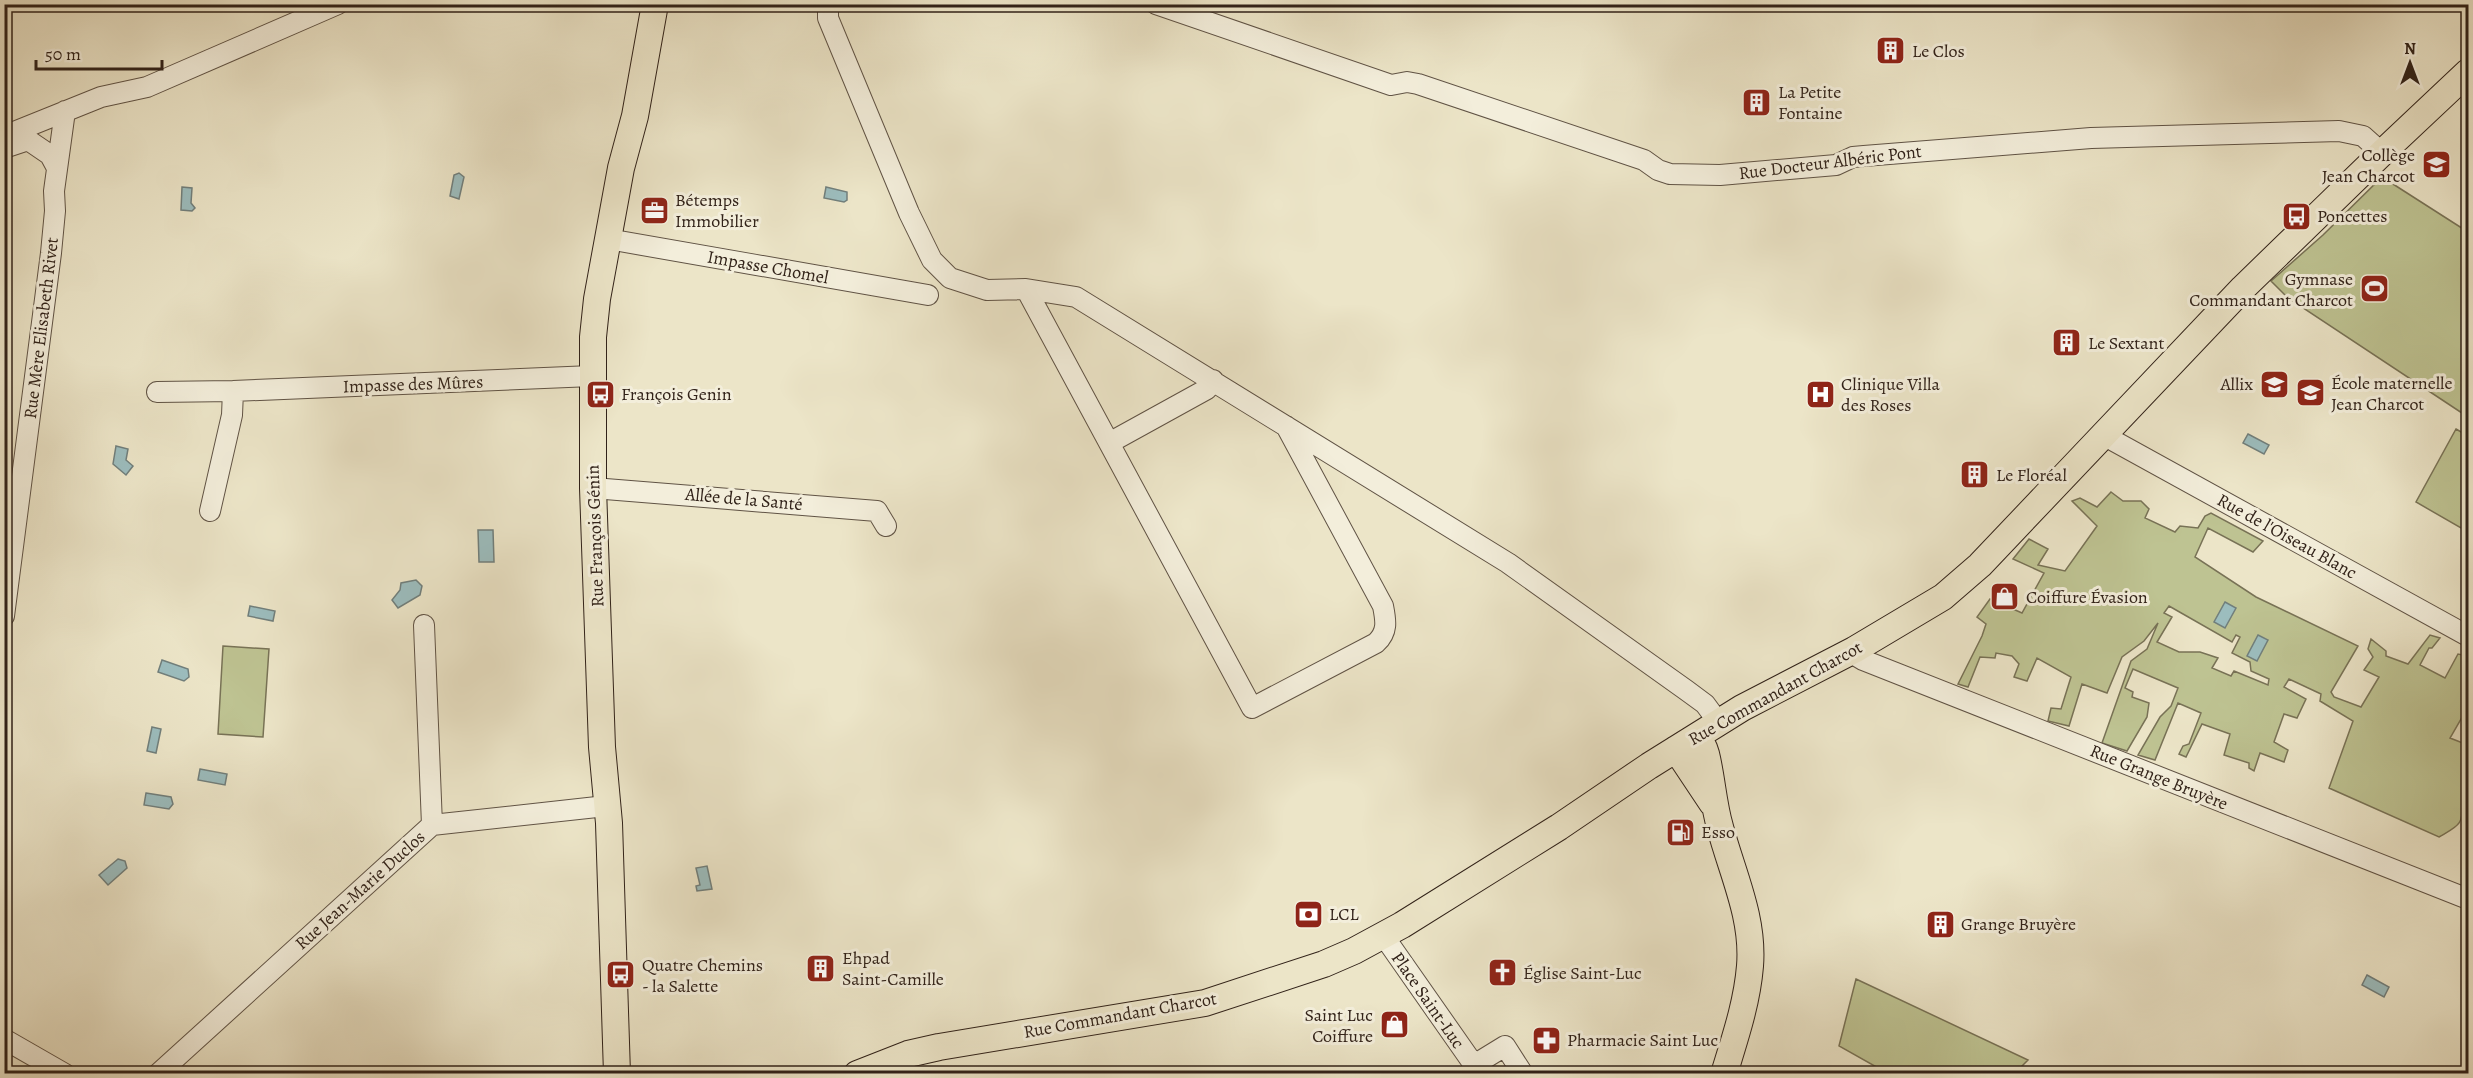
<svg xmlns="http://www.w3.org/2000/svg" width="2473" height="1078" font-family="Alegreya,serif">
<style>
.green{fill:#bec392;stroke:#787256;stroke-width:1.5;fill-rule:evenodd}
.water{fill:#9cbdbe;stroke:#717f7c;stroke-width:1.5}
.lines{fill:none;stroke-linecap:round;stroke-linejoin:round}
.minor-casing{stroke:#605345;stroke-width:22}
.major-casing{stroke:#312219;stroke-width:28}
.minor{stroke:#f3eedb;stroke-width:20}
.major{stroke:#ece5c8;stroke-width:26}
.labels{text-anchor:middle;stroke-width:6;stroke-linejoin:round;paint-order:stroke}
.poi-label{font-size:18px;fill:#312219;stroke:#f3eedb;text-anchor:start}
.street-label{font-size:18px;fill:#312219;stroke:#f3eedb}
</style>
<rect width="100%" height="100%" fill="#ece5c8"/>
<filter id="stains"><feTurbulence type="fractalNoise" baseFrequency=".00333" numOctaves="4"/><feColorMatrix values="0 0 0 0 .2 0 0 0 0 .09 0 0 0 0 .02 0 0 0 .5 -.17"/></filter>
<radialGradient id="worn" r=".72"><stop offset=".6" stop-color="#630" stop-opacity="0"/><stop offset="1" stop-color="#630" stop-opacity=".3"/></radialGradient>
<path class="green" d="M2382,177l86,55v185l-180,-119 -17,-17 52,-46z
M2456,429l12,7v96l-52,-30z
M2111,492l12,9h18l8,8 -4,9 30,14 5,-6 18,2 7,-12 6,-3 52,28 -10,11 -45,-24 -13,29 61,40 102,49 -27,46 3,5 27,10 18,-30 -15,-7 9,-13 -5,-8 3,-10 15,12v5l22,8 22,-29 10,3 -8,10h-3l-9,17 25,13 13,-24 10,2v51l-18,31 18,7v51l-6,5c2,24 -4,25 -23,36l-110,-49 24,-67 -33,-20 1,-7 -32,-15 -5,8 22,12 -9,19 -13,-4 -10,28 14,8 -4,12 -24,-9 -6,18 -5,-3v-5l-25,-8 6,-21 -28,-10 -16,33 -7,-3 4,-8 6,-2 12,-31 -23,-10 -23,57 -17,-5 22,-38 11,-11 7,-18 -45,-19 -8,19 8,4 -1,5 17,6 -2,14 -20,34 -25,-8 29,-82 16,-12 11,-26 -14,18 -22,16 -15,36 -25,-9 -13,42 -21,-5 3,-13 10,1 10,-32 -34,-19 -10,23 -13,-4 5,-13 -7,-8 -16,-3 -1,5 -15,-1 -12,30 -10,-3 24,-48 4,-12 -9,-7 13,-18 32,14 22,-40 -31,-14 16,-20 19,10 -10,16 27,6 32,-45 -25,-25 8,-3 17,9zM2169,606l63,36 4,-7 4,2 -8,16 18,9 1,9 18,8 -1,6 -34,-14 -3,5 -19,-8 6,-10 -18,-6h-21l-22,-10 15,-25 -8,-4z
M223,646l46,3 -6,88 -45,-3z
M1856,979l172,81 -13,13h-128l-48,-27z"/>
<path class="water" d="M459,173l5,4 -5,22 -9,-3 4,-21z
M182,187l10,1 -1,15 4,5 -3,3 -11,-1z
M826,187l21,5v8l-3,2 -20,-4z
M2248,434l21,11 -5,9 -21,-11z
M116,446l12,3 -2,11 7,6 -7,9 -13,-11z
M478,530h15l1,32h-15z
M416,580l6,6 -2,9 -22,13 -6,-8 8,-10 1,-7z
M2225,602l11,6 -11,20 -11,-6z
M250,606l25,5 -2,10 -25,-5z
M2258,635l10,5 -11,21 -10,-5z
M162,660l26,9 1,8 -5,4 -26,-9z
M152,727l9,2 -5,24 -9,-2z
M200,769l27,5 -2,11 -27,-5z
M146,793l25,4 2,7 -4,5 -25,-4z
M118,859l7,2 2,7 -19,17 -9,-10z
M707,866l5,23 -15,2 -1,-5 4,-1 -4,-17z
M2367,975l22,12 -5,10 -22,-12z"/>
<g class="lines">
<defs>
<path id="minor" d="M828,4v14l81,195 23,47 18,18 37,12 39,-1 50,8 432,266 178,127 19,14 14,19
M1156,4l235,81 16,-3 11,2 226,76 14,10 12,4 50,1 116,-10 17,-8 11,-1 227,-18 248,-7 24,5 19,17
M4,136l97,-39 46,-10 191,-83
M4,148l24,-8 22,15 7,13
M608,239l320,56
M1026,289l226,419 124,-65c12,-11 10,-22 7,-37l-97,-180
M157,392l76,-1 359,-15
M2106,434l8,7 354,195
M1109,443l98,-54 6,-9
M593,488l284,23 9,15
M210,511l22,-96 1,-24
M4,616l47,-363 4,-42 -1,-20 11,-80
M424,625l8,200
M1854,650l4,7 5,3 605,239
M1383,935l91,130
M4,1039l61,35
M158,1074l274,-249 174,-19
M1479,1074l-5,-9 31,-19 18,28"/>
<path id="major" d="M1695,738l9,10 2,6c6,24 7,49 14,73 12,46 34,90 30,139 -3,37 -15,72 -26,108
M1676,749l36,54
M617,1074l-8,-251 -7,-76 -9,-259v-151l4,-38 11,-60 13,-71 14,-52 20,-112
M857,1074l51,-20 31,-7 266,-44 119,-39 30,-13 48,-26 157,-98 90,-61 93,-58 112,-58 89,-53 37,-32 263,-277 139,-135 86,-81"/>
</defs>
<use href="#minor" class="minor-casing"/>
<use href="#major" class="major-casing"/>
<use href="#minor" class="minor"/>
<use href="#major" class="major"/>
</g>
<defs>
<symbol id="building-square" viewBox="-11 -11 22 22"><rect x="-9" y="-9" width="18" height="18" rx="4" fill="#8f2418" stroke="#f3eedb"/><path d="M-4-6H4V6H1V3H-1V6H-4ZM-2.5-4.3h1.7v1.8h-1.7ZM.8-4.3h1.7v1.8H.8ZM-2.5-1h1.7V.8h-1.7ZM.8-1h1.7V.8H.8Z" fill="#fff"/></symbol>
<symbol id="school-square" viewBox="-11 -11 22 22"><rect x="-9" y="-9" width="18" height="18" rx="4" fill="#8f2418" stroke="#f3eedb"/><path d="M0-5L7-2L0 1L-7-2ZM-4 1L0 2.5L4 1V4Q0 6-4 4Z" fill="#fff"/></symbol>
<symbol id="office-square" viewBox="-11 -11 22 22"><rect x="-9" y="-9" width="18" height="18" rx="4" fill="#8f2418" stroke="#f3eedb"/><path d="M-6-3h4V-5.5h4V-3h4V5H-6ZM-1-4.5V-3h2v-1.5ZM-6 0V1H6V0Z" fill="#fff"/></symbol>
<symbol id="bus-square" viewBox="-11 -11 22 22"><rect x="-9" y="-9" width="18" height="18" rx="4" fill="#8f2418" stroke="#f3eedb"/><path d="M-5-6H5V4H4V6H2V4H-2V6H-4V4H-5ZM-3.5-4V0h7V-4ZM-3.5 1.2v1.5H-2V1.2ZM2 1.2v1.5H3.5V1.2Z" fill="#fff"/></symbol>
<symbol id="stadium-square" viewBox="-11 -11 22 22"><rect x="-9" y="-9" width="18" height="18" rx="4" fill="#8f2418" stroke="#f3eedb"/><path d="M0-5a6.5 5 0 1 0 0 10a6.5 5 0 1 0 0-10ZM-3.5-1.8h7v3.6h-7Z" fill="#fff"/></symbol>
<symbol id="hospital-square" viewBox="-11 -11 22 22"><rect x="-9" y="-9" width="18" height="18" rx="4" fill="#8f2418" stroke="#f3eedb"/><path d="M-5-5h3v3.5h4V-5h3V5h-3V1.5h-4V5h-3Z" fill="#fff"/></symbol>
<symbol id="shop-square" viewBox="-11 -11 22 22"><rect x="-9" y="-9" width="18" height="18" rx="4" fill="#8f2418" stroke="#f3eedb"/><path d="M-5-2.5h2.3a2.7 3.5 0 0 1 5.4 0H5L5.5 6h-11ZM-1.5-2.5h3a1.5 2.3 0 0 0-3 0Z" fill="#fff"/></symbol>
<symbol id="fuel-square" viewBox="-11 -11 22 22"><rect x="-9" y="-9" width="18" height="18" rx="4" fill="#8f2418" stroke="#f3eedb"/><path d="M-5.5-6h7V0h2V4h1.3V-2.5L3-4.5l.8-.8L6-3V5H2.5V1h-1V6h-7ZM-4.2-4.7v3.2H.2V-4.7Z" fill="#fff"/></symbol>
<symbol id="bank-square" viewBox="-11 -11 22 22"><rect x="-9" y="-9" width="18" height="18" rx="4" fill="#8f2418" stroke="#f3eedb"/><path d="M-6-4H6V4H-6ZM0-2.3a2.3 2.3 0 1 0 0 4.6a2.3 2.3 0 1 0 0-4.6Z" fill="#fff"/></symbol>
<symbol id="church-square" viewBox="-11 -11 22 22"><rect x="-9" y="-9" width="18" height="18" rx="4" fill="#8f2418" stroke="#f3eedb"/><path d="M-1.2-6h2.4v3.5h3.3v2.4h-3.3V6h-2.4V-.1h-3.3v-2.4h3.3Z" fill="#fff"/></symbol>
<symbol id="pharmacy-square" viewBox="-11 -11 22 22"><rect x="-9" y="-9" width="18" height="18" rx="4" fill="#8f2418" stroke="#f3eedb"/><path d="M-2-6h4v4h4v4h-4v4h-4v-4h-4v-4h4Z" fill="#fff"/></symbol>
</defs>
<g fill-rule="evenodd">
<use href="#building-square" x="1874" y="34" width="33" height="33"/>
<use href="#building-square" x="1740" y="86" width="33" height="33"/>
<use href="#school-square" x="2420" y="148" width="33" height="33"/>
<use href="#office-square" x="638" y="194" width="33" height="33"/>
<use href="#bus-square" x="2280" y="200" width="33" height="33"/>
<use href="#stadium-square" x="2358" y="272" width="33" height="33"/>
<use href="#building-square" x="2050" y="326" width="33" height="33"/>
<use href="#school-square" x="2258" y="368" width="33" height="33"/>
<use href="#school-square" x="2294" y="376" width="33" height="33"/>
<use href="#bus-square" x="584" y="378" width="33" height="33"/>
<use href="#hospital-square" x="1804" y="378" width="33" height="33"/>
<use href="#building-square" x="1958" y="458" width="33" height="33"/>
<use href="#shop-square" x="1988" y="580" width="33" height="33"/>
<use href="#fuel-square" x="1664" y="816" width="33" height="33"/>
<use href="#bank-square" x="1292" y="898" width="33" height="33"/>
<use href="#building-square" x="1924" y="908" width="33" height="33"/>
<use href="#building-square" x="804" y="952" width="33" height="33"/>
<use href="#church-square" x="1486" y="956" width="33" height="33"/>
<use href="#bus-square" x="604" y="958" width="33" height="33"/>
<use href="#shop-square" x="1378" y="1008" width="33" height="33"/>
<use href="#pharmacy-square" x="1530" y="1024" width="33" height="33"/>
</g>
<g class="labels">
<g class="poi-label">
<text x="1912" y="57">Le Clos</text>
<text x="1778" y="98">La Petite<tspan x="1778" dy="21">Fontaine</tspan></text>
<text x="2415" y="161" text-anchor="end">Collège<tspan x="2415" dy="21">Jean Charcot</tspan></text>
<text x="675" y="206">Bétemps<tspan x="675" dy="21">Immobilier</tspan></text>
<text x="2317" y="222">Poncettes</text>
<text x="2353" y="285" text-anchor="end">Gymnase<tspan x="2353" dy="21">Commandant Charcot</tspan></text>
<text x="2088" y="349">Le Sextant</text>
<text x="2331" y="389">École maternelle<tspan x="2331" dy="21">Jean Charcot</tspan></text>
<text x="1841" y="390">Clinique Villa<tspan x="1841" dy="21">des Roses</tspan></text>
<text x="2253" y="390" text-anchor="end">Allix</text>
<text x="621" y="400">François Genin</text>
<text x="1996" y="481">Le Floréal</text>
<text x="2026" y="603">Coiffure Évasion</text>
<text x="1701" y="838">Esso</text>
<text x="1329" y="920">LCL</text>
<text x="1961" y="930">Grange Bruyère</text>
<text x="842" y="964">Ehpad<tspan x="842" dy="21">Saint-Camille</tspan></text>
<text x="642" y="971">Quatre Chemins<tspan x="642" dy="21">- la Salette</tspan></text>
<text x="1523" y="979">Église Saint-Luc</text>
<text x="1373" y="1021" text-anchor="end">Saint Luc<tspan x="1373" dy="21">Coiffure</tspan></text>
<text x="1567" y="1046">Pharmacie Saint Luc</text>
</g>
<g class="street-label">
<text transform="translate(1830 162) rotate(-7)" y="6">Rue Docteur Albéric Pont</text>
<text transform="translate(768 267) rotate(10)" y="6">Impasse Chomel</text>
<text transform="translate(41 328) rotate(-83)" y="6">Rue Mère Elisabeth Rivet</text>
<text transform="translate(413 384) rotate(-2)" y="6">Impasse des Mûres</text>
<text transform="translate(744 499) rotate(5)" y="6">Allée de la Santé</text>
<text transform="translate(595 536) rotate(-92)" y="6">Rue François Génin</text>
<text transform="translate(2287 536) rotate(29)" y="6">Rue de l'Oiseau Blanc</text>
<text transform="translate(1775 693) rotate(-29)" y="6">Rue Commandant Charcot</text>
<text transform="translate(2159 777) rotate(22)" y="6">Rue Grange Bruyère</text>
<text transform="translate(360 890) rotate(-42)" y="6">Rue Jean-Marie Duclos</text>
<text transform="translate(1428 1000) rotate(55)" y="6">Place Saint-Luc</text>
<text transform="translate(1120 1015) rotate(-10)" y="6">Rue Commandant Charcot</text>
</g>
</g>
<rect width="2473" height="1078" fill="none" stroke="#ece5c8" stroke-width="24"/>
<rect x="6" y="6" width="2461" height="1066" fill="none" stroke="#312219" stroke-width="3"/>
<rect x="12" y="12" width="2449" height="1054" fill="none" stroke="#312219" stroke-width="1.5"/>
<g transform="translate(2410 63)" stroke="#f3eedb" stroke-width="4.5" paint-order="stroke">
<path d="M0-4.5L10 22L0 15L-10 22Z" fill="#312219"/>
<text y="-9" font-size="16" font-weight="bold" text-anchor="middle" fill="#312219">N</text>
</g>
<path d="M36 60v9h126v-9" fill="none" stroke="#312219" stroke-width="3"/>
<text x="45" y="60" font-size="18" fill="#312219" stroke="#f3eedb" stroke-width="4.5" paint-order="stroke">50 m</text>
<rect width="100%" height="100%" filter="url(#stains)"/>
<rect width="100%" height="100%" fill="url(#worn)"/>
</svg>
